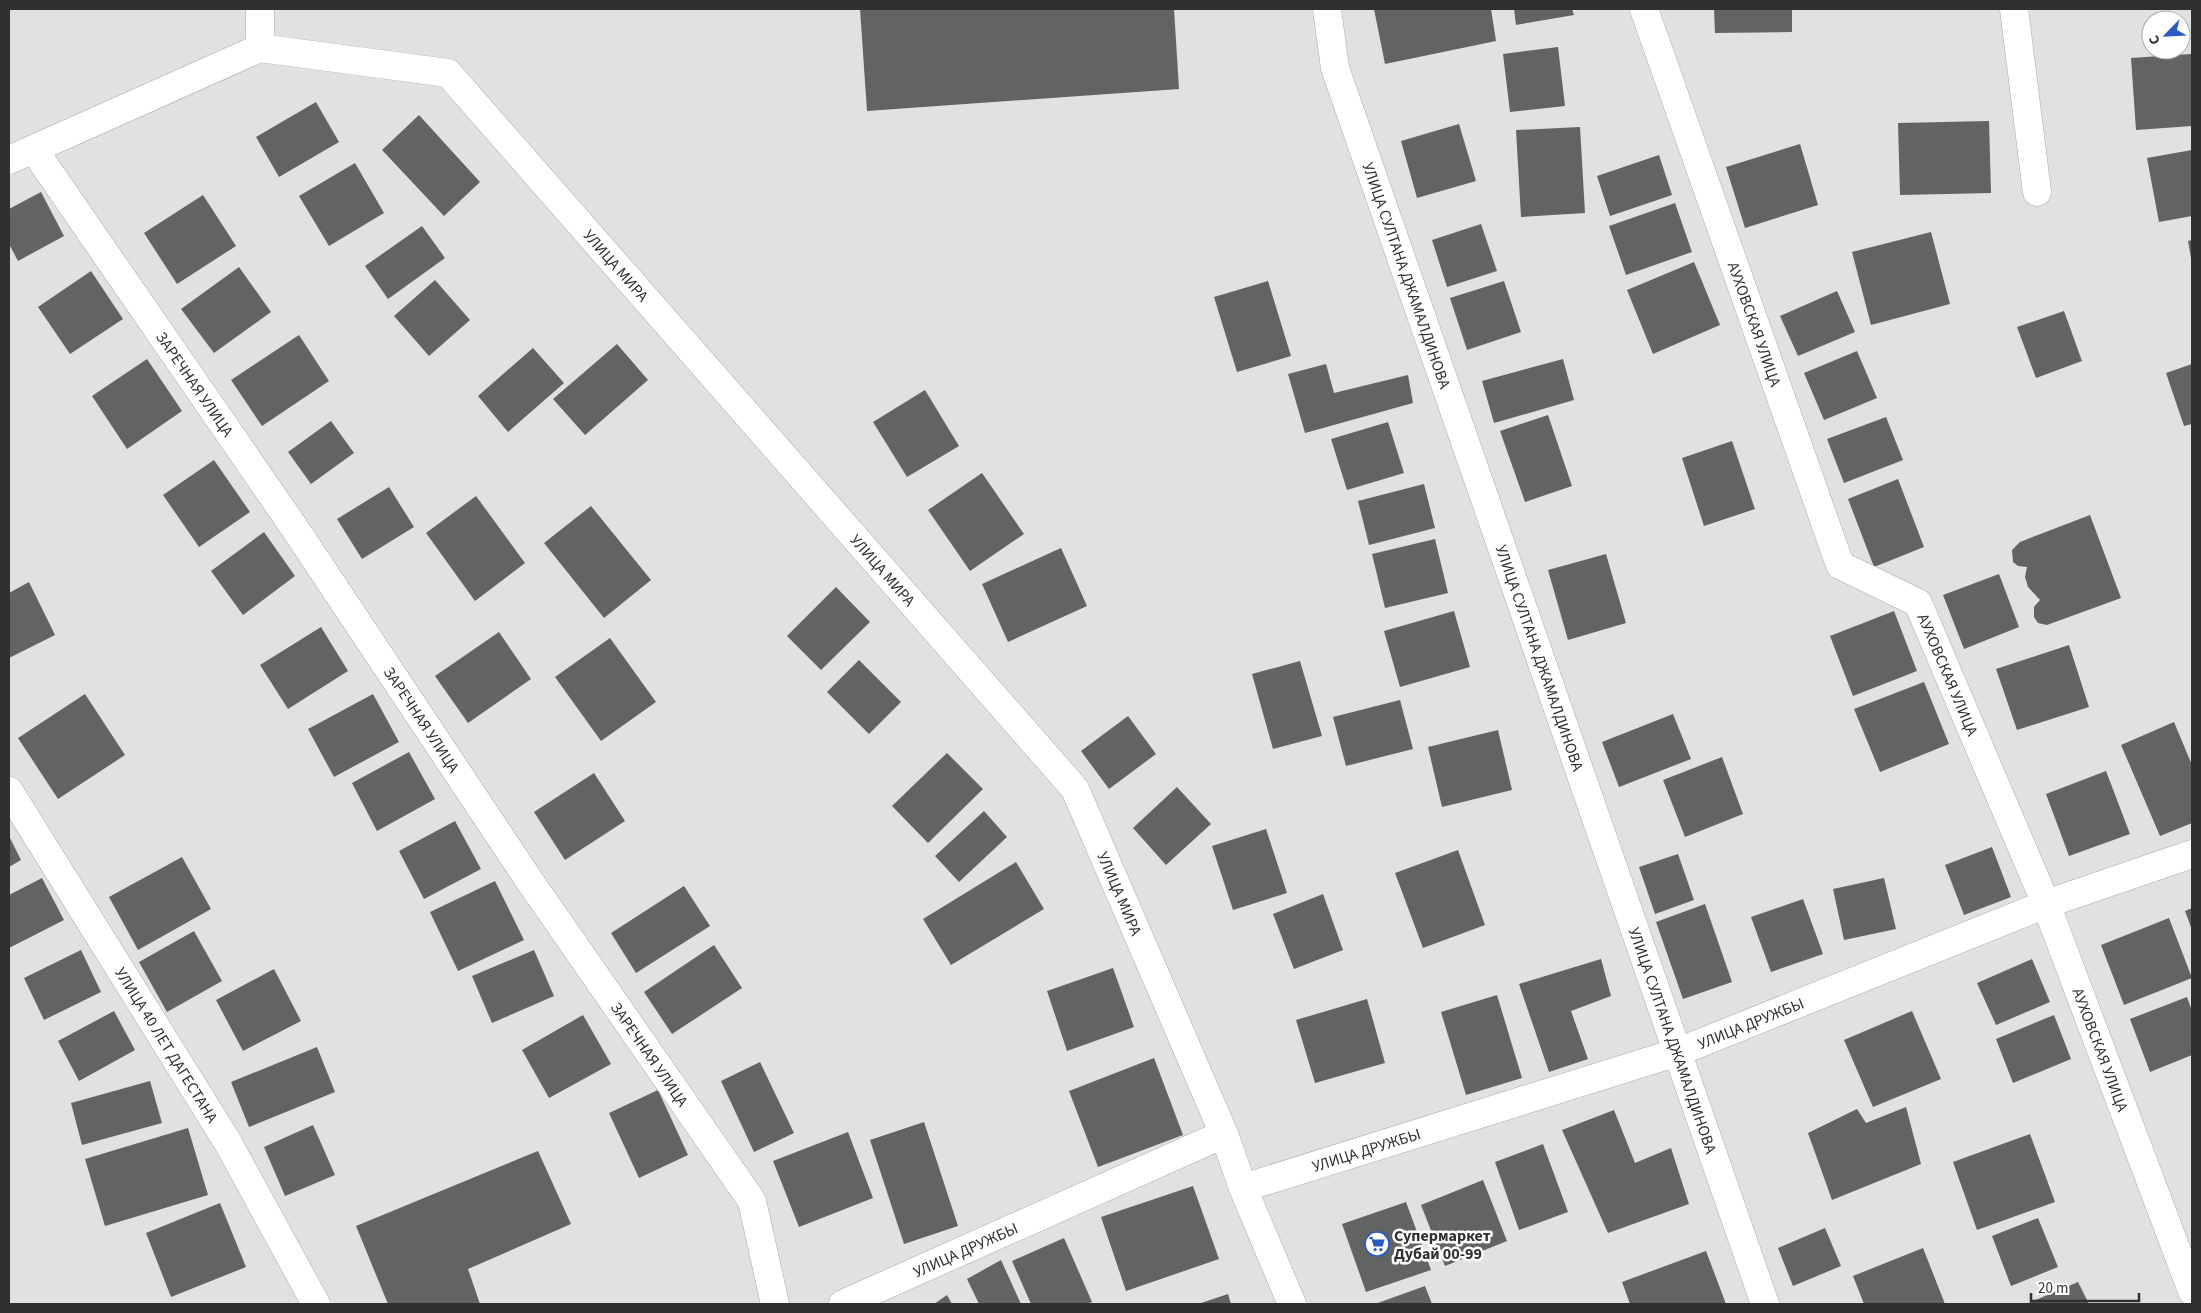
<svg xmlns="http://www.w3.org/2000/svg" width="2201" height="1313" font-family="'Source Sans 3',sans-serif">
<style>
.building{fill:#616462}
.lines{fill:none;stroke-linecap:round;stroke-linejoin:round}
.pedestrian-casing{stroke:#a9aaa7;stroke-width:29}
.minor-casing{stroke:#a9aaa7;stroke-width:29}
.secondary-casing{stroke:#a9aaa7;stroke-width:29}
.pedestrian{stroke:#fff;stroke-width:28}
.minor{stroke:#fff;stroke-width:28}
.secondary{stroke:#fff;stroke-width:28}
.labels{text-anchor:middle;stroke-width:5;stroke-linejoin:round;paint-order:stroke}
.street-label{font-size:16px;fill:#30302f;stroke:#fff}
.poi-label{font-size:16px;font-weight:bold;fill:#30302f;stroke:#fff;text-anchor:start}
</style>
<rect width="100%" height="100%" fill="#e1e2df"/>
<path class="building" d="M860,9h314l5,80 -312,22z
M1374,9h117l5,32 -111,23z
M1514,9h58l2,6 -58,10z
M1714,9h78v23l-77,1z
M1558,47l7,59 -55,6 -7,-58z
M2191,54l1,72 -56,4 -5,-72z
M316,102l23,40 -60,35 -23,-40z
M419,115l61,67 -36,34 -62,-66z
M1989,121l2,72 -91,2 -2,-72z
M1459,124l17,57 -59,17 -16,-57z
M1580,127l5,86 -64,4 -5,-87z
M1800,144l18,61 -73,23 -19,-61z
M2192,150v66l-33,6 -12,-64z
M1659,155l13,40 -62,21 -13,-40z
M355,163l29,50 -55,33 -30,-50z
M41,192l23,44 -46,25 -9,-17v-35z
M203,195l33,51 -59,38 -33,-51z
M1675,203l17,49 -66,23 -17,-49z
M1481,224l16,47 -50,16 -15,-47z
M422,226l23,32 -57,41 -23,-33z
M1931,232l19,72 -79,21 -19,-73z
M2192,240v17l-1,1 -3,-17z
M1694,262l26,63 -67,29 -26,-64z
M239,267l32,45 -57,41 -33,-44z
M91,271l32,48 -53,35 -32,-47z
M435,280l35,40 -41,36 -35,-40z
M1268,281l23,75 -54,16 -23,-75z
M1504,281l17,51 -54,18 -17,-52z
M1837,291l18,41 -57,24 -18,-40z
M2064,311l18,50 -46,17 -19,-51z
M299,335l30,46 -67,45 -31,-46z
M617,344l31,36 -63,55 -32,-36z
M533,348l31,35 -56,49 -30,-36z
M1857,351l20,47 -53,22 -20,-47z
M147,359l35,52 -55,38 -35,-53z
M1563,359l11,41 -80,23 -12,-42z
M1326,364l8,29 74,-18 5,28 -108,30 -17,-59z
M2192,364v60l-8,2 -18,-53z
M925,390l34,56 -52,31 -34,-55z
M1548,415l24,71 -47,16 -25,-71z
M1886,417l17,43 -59,23 -17,-44z
M331,421l23,32 -43,31 -23,-32z
M1388,422l16,51 -57,17 -16,-51z
M1732,441l23,68 -51,17 -22,-68z
M214,460l36,52 -51,35 -36,-52z
M982,473l42,61 -54,37 -42,-61z
M1898,479l26,68 -50,20 -26,-68z
M1424,484l11,44 -66,17 -11,-44z
M389,487l25,40 -52,32 -25,-40z
M476,496l49,67 -50,38 -49,-68z
M591,506l60,74 -47,38 -60,-75z
M2090,515l31,83 -74,27 -9,-2 -4,-6v-10l6,-7 -12,-13 -3,-10 2,-10 -9,-1 -5,-4 -1,-12 8,-8z
M264,532l31,44 -52,39 -32,-44z
M1435,539l13,54 -63,15 -13,-54z
M1061,548l26,58 -79,36 -26,-58z
M1606,554l20,69 -58,17 -20,-70z
M1999,574l20,53 -55,22 -21,-54z
M29,582l26,53 -46,23v-65z
M836,587l34,35 -49,48 -34,-34z
M1454,611l16,56 -70,20 -16,-56z
M1894,611l23,60 -64,25 -23,-60z
M321,627l27,44 -60,38 -28,-44z
M499,632l32,47 -63,44 -33,-47z
M610,638l46,64 -55,39 -46,-64z
M2069,645l20,62 -72,23 -21,-61z
M859,660l42,42 -32,32 -42,-42z
M1300,661l22,75 -49,13 -21,-75z
M1924,682l25,62 -69,28 -26,-63z
M85,694l40,61 -67,44 -40,-61z
M373,694l26,48 -65,35 -26,-48z
M1400,700l13,49 -67,17 -13,-49z
M1673,714l18,45 -72,28 -17,-45z
M1128,716l28,38 -47,35 -28,-38z
M2174,722l18,43v58l-32,13 -39,-91z
M1498,730l14,60 -70,17 -14,-60z
M409,752l26,47 -58,32 -25,-48z
M947,753l36,36 -55,54 -36,-37z
M1722,757l21,57 -58,23 -22,-57z
M2106,771l24,63 -61,22 -23,-62z
M594,773l31,48 -60,39 -31,-48z
M1177,787l34,37 -45,41 -33,-37z
M984,811l23,26 -48,45 -24,-26z
M455,821l26,48 -57,30 -25,-48z
M1266,829l21,64 -54,17 -21,-64z
M9,836l12,24 -12,7z
M1992,847l19,50 -47,18 -19,-50z
M1458,850l27,75 -62,23 -28,-75z
M1678,854l16,46 -39,14 -16,-47z
M182,857l29,52 -73,41 -29,-53z
M1016,862l28,47 -93,56 -28,-46z
M42,878l22,42 -55,28v-53z
M1884,878l12,51 -52,11 -11,-51z
M495,881l29,59 -66,31 -28,-59z
M684,886l26,40 -74,47 -25,-40z
M1323,894l20,56 -49,19 -21,-55z
M1803,899l20,55 -52,18 -20,-55z
M1705,904l27,78 -49,17 -27,-77z
M2192,908v22l-7,-19z
M2169,918l23,60 -68,27 -23,-60z
M194,931l28,50 -55,31 -28,-50z
M714,945l28,43 -70,46 -28,-42z
M81,950l20,42 -57,28 -20,-42z
M534,950l20,46 -62,27 -20,-47z
M1601,959l10,37 -40,15 17,48 -39,13 -30,-88z
M2032,959l18,43 -54,23 -19,-42z
M1113,968l21,59 -67,24 -20,-60z
M274,969l27,52 -58,30 -27,-51z
M1497,995l25,83 -56,17 -25,-83z
M2187,997l5,14v44l-42,17 -20,-53z
M1367,999l18,64 -70,20 -19,-63z
M114,1011l21,39 -56,31 -21,-40z
M1912,1011l29,68 -68,28 -29,-67z
M583,1015l28,49 -62,34 -27,-48z
M2054,1015l17,44 -58,24 -17,-44z
M317,1047l18,45 -86,35 -18,-45z
M1154,1058l29,77 -85,32 -29,-76z
M760,1062l34,71 -40,19 -33,-71z
M150,1081l12,42 -80,22 -11,-42z
M658,1090l30,65 -49,23 -30,-65z
M1906,1107l15,57 -89,36 -24,-67 49,-24 9,14z
M1614,1110l21,53 36,-15 18,56 -81,29 -46,-103z
M924,1122l34,104 -54,18 -34,-104z
M313,1125l22,50 -50,21 -21,-49z
M188,1128l20,67 -103,31 -20,-67z
M848,1132l25,66 -74,29 -26,-66z
M2030,1134l25,68 -78,28 -24,-68z
M1543,1144l25,68 -49,18 -24,-68z
M538,1151l33,73 -103,45 12,35h-92l-32,-78z
M1483,1180l24,61 -62,25 -24,-61z
M1193,1186l26,73 -93,32 -25,-74z
M1406,1202l25,68 -65,22 -24,-68z
M220,1203l26,64 -75,30 -25,-64z
M2038,1218l20,49 -47,19 -19,-50z
M1825,1228l16,38 -48,20 -15,-38z
M1064,1238l28,64 -5,2h-56l-19,-43z
M1923,1248l22,56h-81l-11,-28z
M1706,1251l20,53h-96l-8,-22z
M1001,1260l20,44h-42l-12,-25z
M2078,1282l11,22h-63z
M1425,1286l7,18h-57z
M1228,1294l3,10h-33z
M947,1295l5,9h-18z"/>
<g class="lines">
<defs>
<path id="pedestrian" d="M260,9v39"/>
<g id="minor">
<path id="s1" d="M1327,9l8,59 430,1236"/>
<path id="s2" d="M1644,9l196,556 78,38 128,301 146,387"/>
<path d="M2014,9l23,183"/>
<path id="s3" d="M34,150l262,380 233,350 223,321 23,103"/>
<path id="s4" d="M9,791l218,350 89,163"/>
<path id="s5" d="M1243,1188l435,-136 368,-148 146,-50"/>
<path id="s6" d="M843,1304l381,-170"/>
</g>
<g id="secondary">
<path id="s7" d="M9,160l251,-112 188,25 627,716 149,345 19,54 49,116"/>
</g>
</defs>
<use href="#pedestrian" class="pedestrian-casing"/>
<use href="#minor" class="minor-casing"/>
<use href="#secondary" class="secondary-casing"/>
<use href="#pedestrian" class="pedestrian"/>
<use href="#minor" class="minor"/>
<use href="#secondary" class="secondary"/>
</g>
<defs>
<symbol id="supermarket-ring" viewBox="-11 -11 22 22"><circle r="9.5" fill="#fff" stroke="#2d58c7" stroke-width="1.5"/><path d="M-6-5.5h2.5l.6 2H6L4.5 2H-2.5L-4.4-4H-6ZM-1.5 3.2a1.3 1.3 0 1 0 .1 0ZM3 3.2a1.3 1.3 0 1 0 .1 0Z" fill="#2d58c7"/></symbol>
</defs>
<g fill-rule="evenodd">
<use href="#supermarket-ring" x="1363" y="1230" width="28" height="28"/>
</g>
<g class="labels">
<g class="street-label">
<text dy="6" stroke="none"><textPath href="#s7" startOffset="720">УЛИЦА МИРА</textPath></text>
<text dy="6" stroke="none"><textPath href="#s1" startOffset="279">УЛИЦА СУЛТАНА ДЖАМАЛДИНОВА</textPath></text>
<text dy="6" stroke="none"><textPath href="#s2" startOffset="334">АУХОВСКАЯ УЛИЦА</textPath></text>
<text dy="6" stroke="none"><textPath href="#s3" startOffset="284">ЗАРЕЧНАЯ УЛИЦА</textPath></text>
<text dy="6" stroke="none"><textPath href="#s7" startOffset="1125">УЛИЦА МИРА</textPath></text>
<text dy="6" stroke="none"><textPath href="#s1" startOffset="684">УЛИЦА СУЛТАНА ДЖАМАЛДИНОВА</textPath></text>
<text dy="6" stroke="none"><textPath href="#s2" startOffset="754">АУХОВСКАЯ УЛИЦА</textPath></text>
<text dy="6" stroke="none"><textPath href="#s3" startOffset="689">ЗАРЕЧНАЯ УЛИЦА</textPath></text>
<text dy="6" stroke="none"><textPath href="#s7" startOffset="1530">УЛИЦА МИРА</textPath></text>
<text dy="6" stroke="none"><textPath href="#s5" startOffset="534">УЛИЦА ДРУЖБЫ</textPath></text>
<text dy="6" stroke="none"><textPath href="#s1" startOffset="1089">УЛИЦА СУЛТАНА ДЖАМАЛДИНОВА</textPath></text>
<text dy="6" stroke="none"><textPath href="#s4" startOffset="299">УЛИЦА 40 ЛЕТ ДАГЕСТАНА</textPath></text>
<text dy="6" stroke="none"><textPath href="#s2" startOffset="1159">АУХОВСКАЯ УЛИЦА</textPath></text>
<text dy="6" stroke="none"><textPath href="#s3" startOffset="1094">ЗАРЕЧНАЯ УЛИЦА</textPath></text>
<text dy="6" stroke="none"><textPath href="#s5" startOffset="129">УЛИЦА ДРУЖБЫ</textPath></text>
<text dy="6" stroke="none"><textPath href="#s6" startOffset="134">УЛИЦА ДРУЖБЫ</textPath></text>
</g>
<g class="poi-label">
<text x="1394" y="1241">Супермаркет<tspan x="1394" dy="18">Дубай 00-99</tspan></text>
</g>
</g>
<rect width="2201" height="1313" fill="none" stroke="#30302f" stroke-width="20"/>
<g transform="translate(2166 35) rotate(246)"><circle r="24" fill="#ffffff" stroke="#acacac"/>
<path d="M0-4L9 19L0 12L-9 19Z" fill="#2d58c7"/>
<text y="-8" font-size="14" font-weight="bold" text-anchor="middle" fill="#30302f">С</text>
</g>
<path d="M2031 1293v8h108v-8" fill="none" stroke="#30302f" stroke-width="2.5"/>
<text x="2038" y="1293" font-size="15" fill="#30302f" stroke="#ffffff" stroke-width="4" paint-order="stroke">20 m</text>
</svg>
